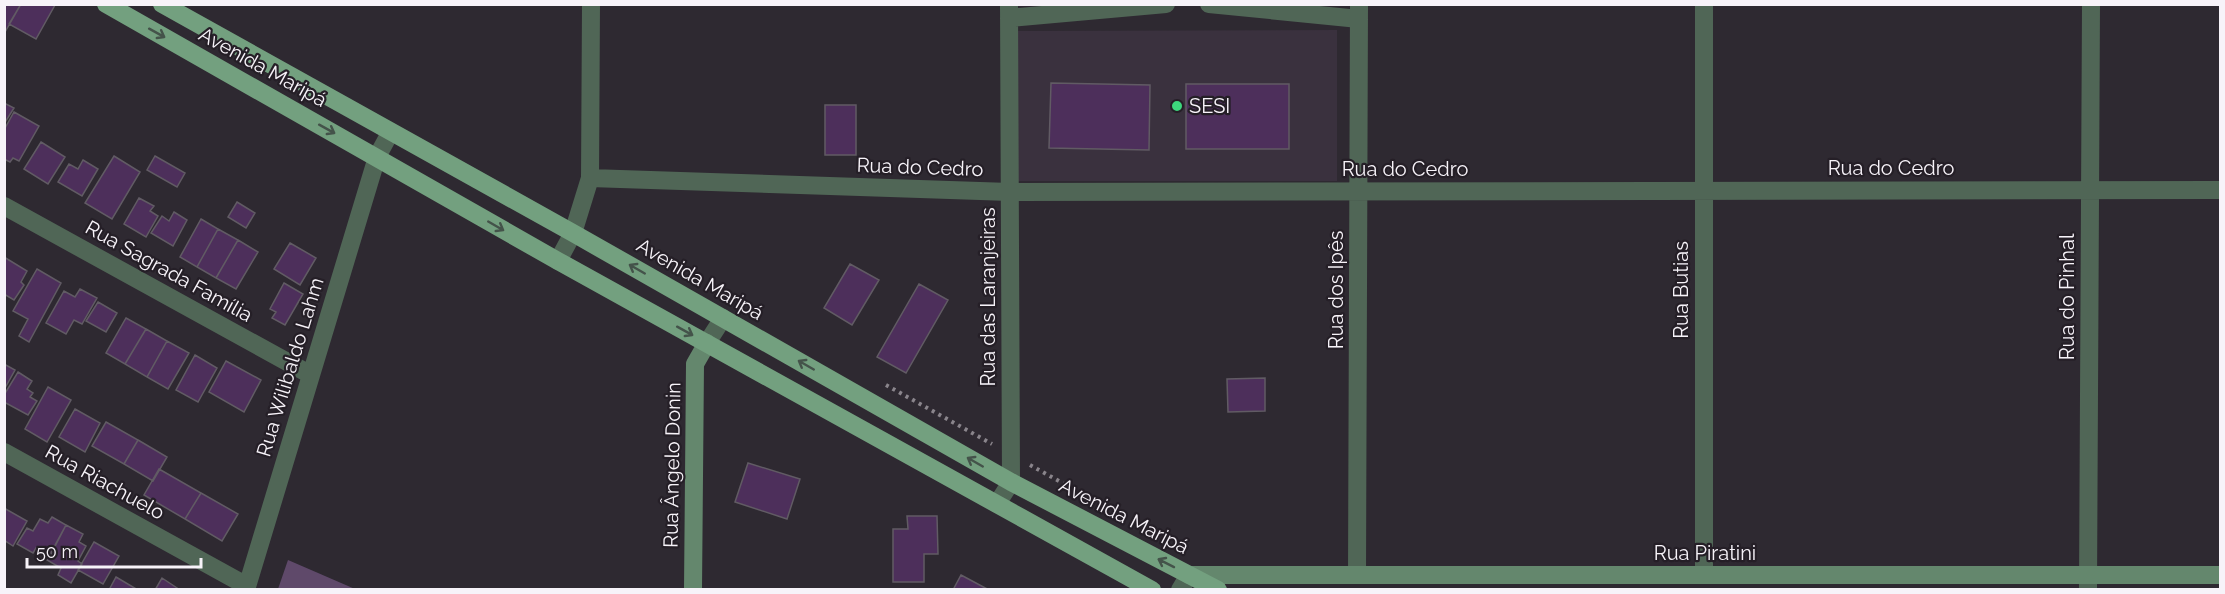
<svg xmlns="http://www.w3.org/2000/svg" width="2225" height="594" font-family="Raleway,sans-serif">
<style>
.built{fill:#3a313e}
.green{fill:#5f496a}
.building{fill:#4d2f5b;stroke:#615b64;stroke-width:1.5}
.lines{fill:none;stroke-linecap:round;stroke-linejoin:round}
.path{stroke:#8a858c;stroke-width:4;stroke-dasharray:3 4.5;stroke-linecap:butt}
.street{stroke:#506656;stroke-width:18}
.secondary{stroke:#64876d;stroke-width:18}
.primary{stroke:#73a07f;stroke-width:18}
.oneway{stroke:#44534a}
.poi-dot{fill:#3dd77d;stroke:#251f27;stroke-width:2}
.labels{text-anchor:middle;stroke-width:4.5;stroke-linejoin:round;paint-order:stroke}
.street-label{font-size:20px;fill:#f7f3f9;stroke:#251f27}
.poi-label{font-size:20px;fill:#f7f3f9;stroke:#251f27;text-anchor:start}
</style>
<rect width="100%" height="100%" fill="#2e2931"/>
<path class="built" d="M1337,30v151h-319v-150z"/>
<path class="green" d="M288,560l67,29h-77z"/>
<path class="building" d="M4,4h17l-16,28 -1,-1z
M21,4l34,1 -19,34 -27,-15z
M1051,83l99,2 -1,65 -100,-2z
M1186,84h103v65h-103z
M4,103l10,5 -10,16z
M825,105h31v50h-31z
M14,112l25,14 -20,35 -6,-3 -3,4 -6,-3v-29z
M41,142l24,15 -17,27 -24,-15z
M114,156l26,16 -28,47 -27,-16z
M155,156l30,17 -8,14 -30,-17z
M83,160l15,9 -16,27 -24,-14 11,-18 9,5z
M139,198l15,8 -4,5 8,5 -12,21 -22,-13z
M237,202l18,11 -9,15 -18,-11z
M174,212l13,8 -14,26 -22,-13 11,-17 7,5z
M201,219l17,10 -21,38 -17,-10z
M218,229l20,11 -22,38 -19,-11z
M238,240l20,12 -22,37 -20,-11z
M290,243l26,15 -16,27 -26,-16z
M4,257l23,14 -6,11 3,3 -10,15 -10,-6z
M850,264l29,16 -27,45 -28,-17z
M37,269l24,14 -32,59 -10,-6 9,-17 -15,-8z
M284,283l19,11 -18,31 -13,-7 4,-6 -6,-3z
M919,284l29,16 -42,73 -29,-16z
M80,289l17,9 -15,26 -8,-4 -8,14 -20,-11 18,-32 11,6z
M98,302l19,11 -11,19 -20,-11z
M126,318l20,11 -21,35 -19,-11z
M146,329l21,12 -20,36 -22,-13z
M167,341l22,12 -21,36 -21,-12z
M195,355l22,13 -19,34 -22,-12z
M226,361l35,19 -17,32 -35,-20z
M4,364l11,6 -10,18h-1z
M18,372l14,9 -5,8 6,4 -3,4 7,4 -9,14 -24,-13v-7z
M1265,378v33l-37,1 -1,-33z
M48,387l23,13 -24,42 -22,-13z
M75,409l25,14 -15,29 -26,-15z
M106,422l32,18 -14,24 -32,-18z
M138,440l29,17 -14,24 -29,-17z
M748,463l52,16 -13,40 -52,-17z
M159,469l42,24 -16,26 -41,-24z
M201,493l37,21 -16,27 -37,-22z
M4,508l23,13 -14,25 -9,-6z
M907,516h30l1,38h-14v28h-31v-53h15z
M52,517l14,8 -16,31 -14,-8 -3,5 -16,-9 10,-16 6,3 7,-12 8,4z
M66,525l17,9 -4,8 7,4 -8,15 4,3 -11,19 -13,-8 3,-7 -14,-8z
M94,542l25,14 -16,28 -25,-14z
M961,575l28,15h-36z
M116,577l22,13h-29z
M162,578l18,12h-25z"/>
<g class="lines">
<path class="path" d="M886,385l106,59
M1030,465l38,21"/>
<path class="street" d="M1209,4l150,15
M1009,18l157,-14
M590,178l420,14 1210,-2
M4,206l307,169
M558,261l15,-28 17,-55 1,-174
M707,343l16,-25
M4,452l243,134
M997,504l14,-22 -2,-478
M1357,575l2,-571
M1704,575v-571
M246,590l131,-433 13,-24
M1180,590l9,-15
M2088,590l3,-586"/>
<path class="secondary" d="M1189,575h1031
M693,590l2,-226 12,-21"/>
<path class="primary" d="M106,4l452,257 594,329
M162,4l411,229 438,249 207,108"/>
</g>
<defs><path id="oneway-shaft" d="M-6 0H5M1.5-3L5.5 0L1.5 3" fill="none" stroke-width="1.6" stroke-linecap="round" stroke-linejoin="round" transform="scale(1.5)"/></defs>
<g class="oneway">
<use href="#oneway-shaft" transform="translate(157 33) rotate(29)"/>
<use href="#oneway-shaft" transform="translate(327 129) rotate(29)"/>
<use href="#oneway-shaft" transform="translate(496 226) rotate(30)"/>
<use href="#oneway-shaft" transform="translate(637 269) rotate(-150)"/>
<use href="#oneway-shaft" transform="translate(685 331) rotate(29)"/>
<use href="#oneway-shaft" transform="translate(806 365) rotate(-150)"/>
<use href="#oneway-shaft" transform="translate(975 462) rotate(-150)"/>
<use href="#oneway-shaft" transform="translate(1166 563) rotate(-153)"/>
</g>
<circle class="poi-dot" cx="1177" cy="106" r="6"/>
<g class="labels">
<g class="street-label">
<text transform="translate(263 67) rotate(29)" y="7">Avenida Maripá</text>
<text transform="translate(920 167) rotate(2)" y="7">Rua do Cedro</text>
<text x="1891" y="175">Rua do Cedro</text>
<text x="1405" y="176">Rua do Cedro</text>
<text transform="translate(169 271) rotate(29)" y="7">Rua Sagrada Família</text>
<text transform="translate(700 279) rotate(30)" y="7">Avenida Maripá</text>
<text transform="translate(1336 290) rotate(-90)" y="7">Rua dos Ipês</text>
<text transform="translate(1681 290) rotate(-90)" y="7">Rua Butias</text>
<text transform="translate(988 297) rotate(-90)" y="7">Rua das Laranjeiras</text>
<text transform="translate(2067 297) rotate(-90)" y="7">Rua do Pinhal</text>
<text transform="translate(290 367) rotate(-73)" y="7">Rua Wilibaldo Lahm</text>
<text transform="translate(672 465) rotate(-89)" y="7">Rua Ângelo Donin</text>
<text transform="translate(105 482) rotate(29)" y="7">Rua Riachuelo</text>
<text transform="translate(1124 516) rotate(27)" y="7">Avenida Maripá</text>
<text x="1705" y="560">Rua Piratini</text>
</g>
<g class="poi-label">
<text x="1189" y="113">SESI</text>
</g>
</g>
<rect width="2225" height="594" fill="none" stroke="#f7f3f9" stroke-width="12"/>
<path d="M27 558v9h174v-9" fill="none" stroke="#f7f3f9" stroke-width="3"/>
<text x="36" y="558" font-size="18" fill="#f7f3f9" stroke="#251f27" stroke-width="4.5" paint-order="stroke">50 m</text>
</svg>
